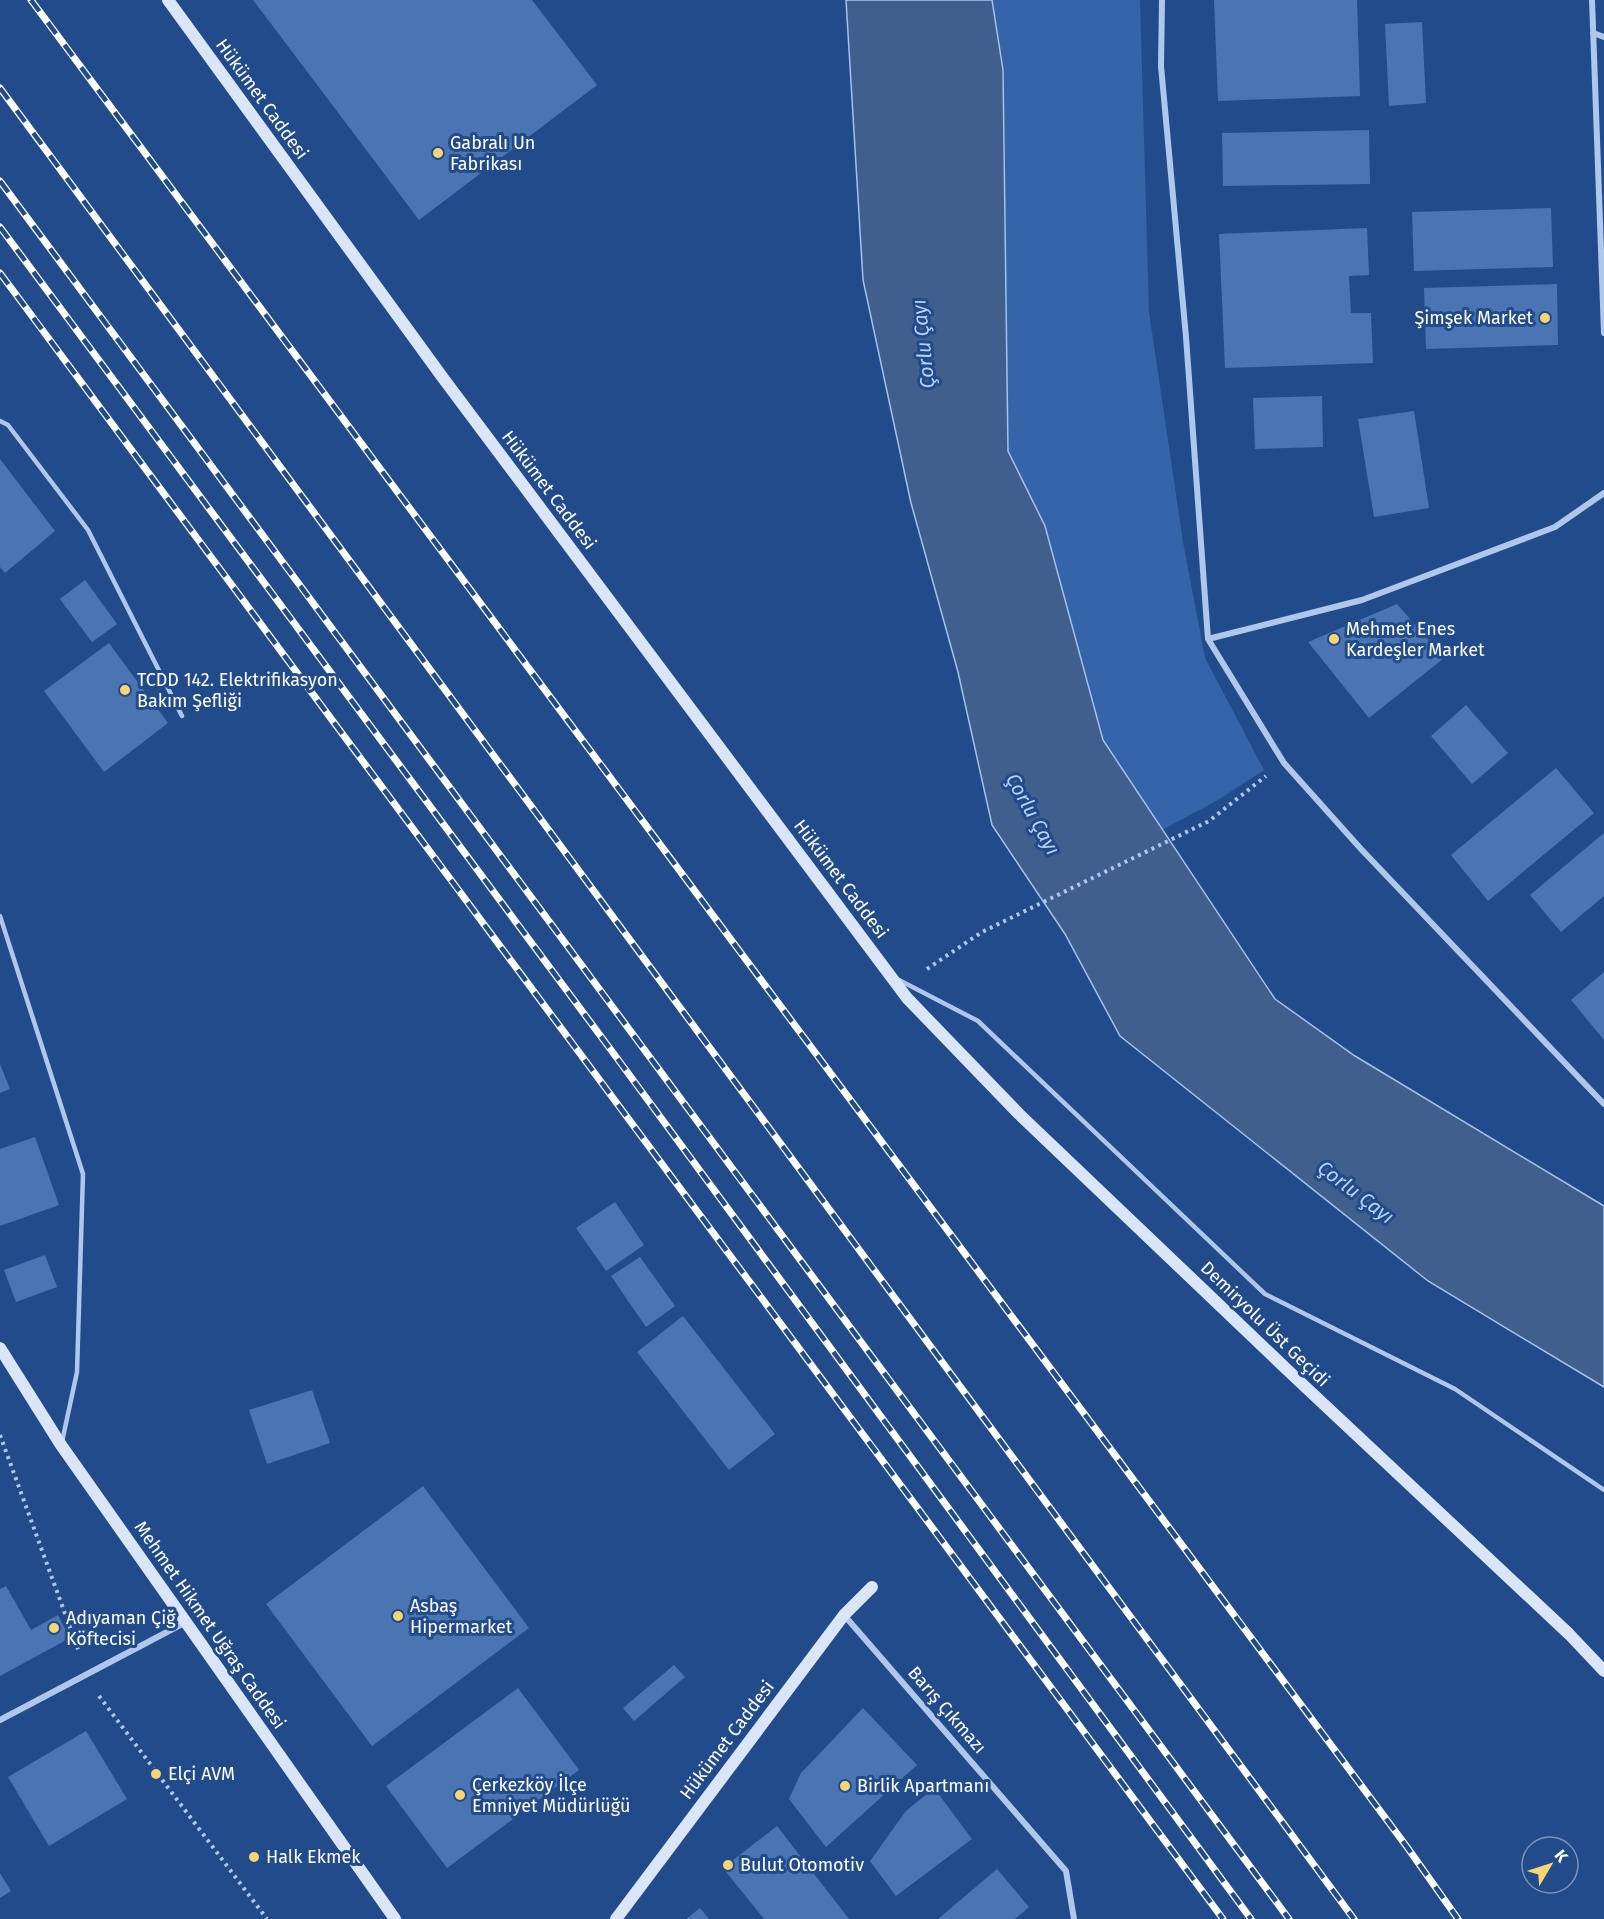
<svg xmlns="http://www.w3.org/2000/svg" width="1604" height="1919" font-family="'Fira Sans',sans-serif">
<style>
.green{fill:#3565a8}
.water{fill:#415f8d;stroke:#a2c2ec;stroke-width:1.5}
.building{fill:#4a75b2}
.lines{fill:none;stroke-linecap:round;stroke-linejoin:round}
.path{stroke:#aec7eb;stroke-width:4;stroke-dasharray:3 4.5;stroke-linecap:butt}
.lane{stroke:#aec7eb;stroke-width:4.5}
.street{stroke:#aec7eb;stroke-width:6}
.secondary{stroke:#dae6f8;stroke-width:12}
.rail-casing{stroke:#fff;stroke-width:7}
.rail{stroke:#224b8b;stroke-width:4.5;stroke-dasharray:14;stroke-linecap:butt}
.poi-dot{fill:#f7d570;stroke:#224b8b;stroke-width:2}
.labels{text-anchor:middle;stroke-width:6;stroke-linejoin:round;paint-order:stroke}
.street-label{font-size:18px;fill:#fff;stroke:#224b8b}
.poi-label{font-size:18px;fill:#fff;stroke:#224b8b;text-anchor:start}
.water-label{font-size:20px;font-style:italic;fill:#bad2f2;stroke:#224b8b}
</style>
<rect width="100%" height="100%" fill="#224b8b"/>
<path class="green" d="M992,0h148l9,312 34,230 22,116 59,112 -46,30 -56,30 -59,-90 -58,-214 -37,-75 -5,-381z"/>
<path class="water" d="M846,0h146l11,70 5,381 37,75 58,214 172,259 80,57 249,150v181l-176,-106 -308,-245 -55,-102 -73,-109 -34,-153 -47,-169 -48,-223z"/>
<path class="building" d="M253,0h279l65,85 -178,135z
M1214,0h143l3,96 -142,5z
M1422,22l4,81 -37,3 -4,-82z
M1369,130l1,54 -147,2 -1,-53z
M1551,208l2,59 -139,4 -2,-59z
M1367,228l2,47 -20,1 2,37h20l2,50 -148,5 -6,-134z
M1557,284l1,61 -132,4 -2,-61z
M1322,396l1,51 -68,2 -2,-51z
M1414,411l15,97 -55,9 -16,-98z
M0,459l55,72 -50,42 -5,-6z
M85,580l32,44 -25,18 -32,-43z
M1397,604l47,54 -75,60 -61,-76z
M109,643l59,80 -64,49 -60,-81z
M1466,705l42,48 -36,31 -41,-48z
M1556,768l38,45 -106,88 -37,-46z
M1604,833v63l-43,36 -31,-37z
M1604,972v68l-33,-40z
M0,1064l10,25 -10,4z
M35,1137l24,68 -59,21v-77z
M615,1202l29,43 -38,26 -30,-43z
M45,1255l12,32 -41,15 -12,-32z
M640,1257l35,49 -29,21 -35,-51z
M683,1316l92,118 -46,36 -92,-118z
M312,1390l18,53 -63,21 -18,-54z
M423,1486l106,142 -157,118 -106,-142z
M6,1586l25,44 27,-15 12,23 -70,38v-87z
M674,1665l11,12 -51,44 -11,-13z
M518,1688l61,82 -132,98 -61,-82z
M863,1708l54,57 -91,82 -37,-48 12,-26z
M86,1731l41,68 -78,47 -41,-69z
M934,1788l38,51 -76,57 -26,-35 36,-50z
M777,1826l72,93h-85l-41,-51z
M997,1869l32,38 -14,12h-77z
M0,1873l11,18 -11,7z
M700,1908l9,11h-23z"/>
<g class="lines">
<path class="path" d="M927,969l55,-37 227,-111 57,-45
M0,1435l79,217
M99,1696l168,223"/>
<path class="lane" d="M0,421l8,4 80,105 94,186
M0,916l83,258 -6,198 -15,70
M899,980l79,41 287,273 190,95 149,101"/>
<path class="street" d="M1162,0l-1,66 25,271 22,302 76,124 77,86 243,255
M1592,0l12,333
M1593,33l11,4
M1208,639l154,-39 193,-73 49,-34
M844,1615l222,256 8,48
M0,1720l186,-98"/>
<path class="secondary" d="M168,0l275,378 464,620 112,116 280,267 270,253 35,37
M0,1348l61,97 334,474
M616,1919l228,-304 28,-28"/>
<defs>
<path id="rail" d="M31,0l1376,1847 51,72
M0,88l1354,1831
M0,181l1289,1738
M0,227l611,823 640,869
M0,273l1223,1646"/>
</defs>
<use href="#rail" class="rail-casing"/>
<use href="#rail" class="rail"/>
</g>
<g class="poi-dot">
<circle cx="438" cy="153" r="6"/>
<circle cx="1545" cy="318" r="6"/>
<circle cx="1334" cy="639" r="6"/>
<circle cx="125" cy="690" r="6"/>
<circle cx="398" cy="1616" r="6"/>
<circle cx="54" cy="1628" r="6"/>
<circle cx="156" cy="1774" r="6"/>
<circle cx="845" cy="1786" r="6"/>
<circle cx="460" cy="1795" r="6"/>
<circle cx="254" cy="1857" r="6"/>
<circle cx="728" cy="1865" r="6"/>
</g>
<g class="labels">
<g class="street-label">
<text transform="translate(262 99) rotate(54)" y="6">Hükümet Caddesi</text>
<text transform="translate(549 490) rotate(53)" y="6">Hükümet Caddesi</text>
<text transform="translate(841 879) rotate(53)" y="6">Hükümet Caddesi</text>
<text transform="translate(1265 1324) rotate(44)" y="6">Demiryolu Üst Geçidi</text>
<text transform="translate(210 1625) rotate(55)" y="6">Mehmet Hikmet Uğraş Caddesi</text>
<text transform="translate(947 1710) rotate(49)" y="6">Barış Çıkmazı</text>
<text transform="translate(727 1740) rotate(-53)" y="6">Hükümet Caddesi</text>
</g>
<g class="poi-label">
<text x="450" y="149">Gabralı Un<tspan x="450" dy="21">Fabrikası</tspan></text>
<text x="1533" y="324" text-anchor="end">Şimşek Market</text>
<text x="1346" y="635">Mehmet Enes<tspan x="1346" dy="21">Kardeşler Market</tspan></text>
<text x="137" y="686">TCDD 142. Elektrifikasyon<tspan x="137" dy="21">Bakım Şefliği</tspan></text>
<text x="410" y="1612">Asbaş<tspan x="410" dy="21">Hipermarket</tspan></text>
<text x="66" y="1624">Adıyaman Çiğ<tspan x="66" dy="21">Köftecisi</tspan></text>
<text x="168" y="1780">Elçi AVM</text>
<text x="472" y="1791">Çerkezköy İlçe<tspan x="472" dy="21">Emniyet Müdürlüğü</tspan></text>
<text x="857" y="1792">Birlik Apartmanı</text>
<text x="266" y="1863">Halk Ekmek</text>
<text x="740" y="1871">Bulut Otomotiv</text>
</g>
<g class="water-label">
<text transform="translate(923 344) rotate(-96)" y="7">Çorlu Çayı</text>
<text transform="translate(1033 814) rotate(61)" y="7">Çorlu Çayı</text>
<text transform="translate(1356 1192) rotate(37)" y="7">Çorlu Çayı</text>
</g>
</g>
<g transform="translate(1550 1865) rotate(51)"><circle r="28" fill="#224b8b" stroke="#7a93b9" stroke-width="1.5"/>
<path d="M0-4.5L10 22L0 15L-10 22Z" fill="#f7d570"/>
<text y="-9" font-size="16" font-weight="bold" text-anchor="middle" fill="#ffffff">K</text>
</g>
</svg>
